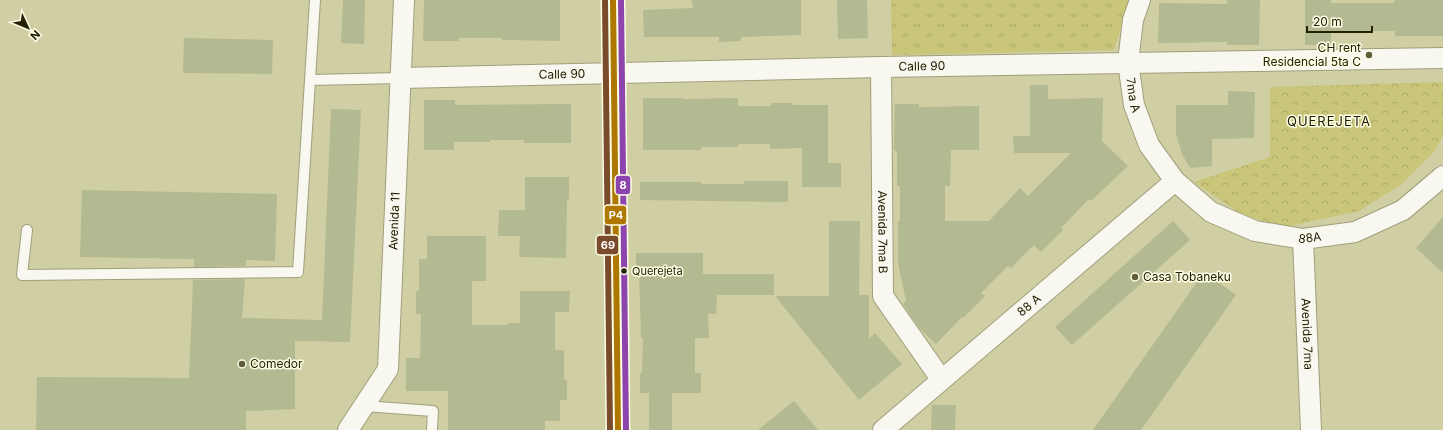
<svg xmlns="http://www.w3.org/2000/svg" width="1443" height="430" font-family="Inter,sans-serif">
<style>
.grass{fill:url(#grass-tufts)}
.park{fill:url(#park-crowns)}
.building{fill:#b3ba91}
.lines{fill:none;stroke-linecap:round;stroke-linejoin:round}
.lane-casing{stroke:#a09f7c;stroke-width:12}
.street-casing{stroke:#a09f7c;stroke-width:22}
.secondary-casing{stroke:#a09f7c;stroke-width:24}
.lane{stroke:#f8f8f1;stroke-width:10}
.street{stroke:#f8f8f1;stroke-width:20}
.secondary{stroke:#f8f8f1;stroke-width:22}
.bus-1-casing{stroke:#fefee7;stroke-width:9}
.bus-2-casing{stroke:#fefee7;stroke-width:9}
.bus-3-casing{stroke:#fefee7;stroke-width:9}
.bus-1{stroke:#ad7700;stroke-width:6}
.bus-2{stroke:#7a4b2a;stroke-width:6}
.bus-3{stroke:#8e44ad;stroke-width:6}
.poi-dot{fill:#605e3a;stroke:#fefee7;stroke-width:1.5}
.bus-dot{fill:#232101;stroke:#fefee7;stroke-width:1.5}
.labels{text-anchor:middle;stroke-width:3;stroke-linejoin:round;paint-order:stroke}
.bus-label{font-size:11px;fill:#232101;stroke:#fefee7;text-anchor:start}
.poi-label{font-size:12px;fill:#232101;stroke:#fefee7;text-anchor:start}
.street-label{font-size:12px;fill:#232101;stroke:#fefee7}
.neighbourhood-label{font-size:13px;letter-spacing:1px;fill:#232101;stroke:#fefee7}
.line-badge{stroke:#fefee7;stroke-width:1.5}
.badge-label{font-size:11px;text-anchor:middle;font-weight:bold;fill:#fff}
</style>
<defs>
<pattern id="grass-tufts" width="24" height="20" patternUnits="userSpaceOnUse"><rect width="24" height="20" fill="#c9c679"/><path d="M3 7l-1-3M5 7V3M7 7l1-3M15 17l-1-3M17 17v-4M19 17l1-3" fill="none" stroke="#acaa67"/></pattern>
<pattern id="park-crowns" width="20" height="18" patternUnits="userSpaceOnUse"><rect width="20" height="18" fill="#c9c679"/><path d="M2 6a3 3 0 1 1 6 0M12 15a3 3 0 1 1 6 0" fill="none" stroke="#acaa67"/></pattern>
</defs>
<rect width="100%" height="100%" fill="#d0cea3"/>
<path class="grass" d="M891,0h238l-15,50 -222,5z"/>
<path class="park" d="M1443,82v53l-8,16 -33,33 -43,27 -74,16 -44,-13 -47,-32 76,-25v-70z"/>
<path class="building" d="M343,0h22l-1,44 -23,-1z
M424,0h136v41l-58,-1v-2h-43v3h-36z
M692,0h109v35l-60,2v4l-22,1v-5h-75l-1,-27 50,-2z
M837,0h30l1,38 -30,1z
M1227,0h33l-1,45h-32v-3l-69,1 1,-40 68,1z
M1305,0h26v3h63v-3h49v36h-48v-5h-64v14h-26z
M184,38l89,2 -1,34 -89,-1z
M1030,85h18v14l55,-1 -1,43 26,25 -37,35 -2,-2 -28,29 2,2 -22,22 -7,-7 -23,23 -3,-2 -27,27 4,3 -22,22 -1,-1 -26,27 -17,-16 -16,-24 3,-3 -8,-38v-42h2v-35h-3v-35h-3l1,-47h24v3l60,-1v44h-28l-1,36h-5v35h44l31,-33 8,8 43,-43h-57l-1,-17h17z
M1228,91l27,1 -1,46 -42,1v27l-22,2 -8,-14 -6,-20v-29h52z
M643,98h40v1l55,-1v8h33v-3h22v2h35v58h13v24h-39v-39l-32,1v-5h-32v3h-37v3h-58z
M424,100h31v5l116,-1v39h-47v-3h-34v2h-36v8h-30z
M331,109l30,1 -11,232 -55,-1v68l-49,2v19h-210l1,-53 152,1 4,-98 52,-1 -3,39 80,2z
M525,177h44v22h-2l-1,59 -47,-1 1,-21h-22l1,-26h26z
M744,181h44v21l-148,-2v-18h61v2h43z
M82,190l195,4 -2,67 -29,-1v6l-52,1v-8l-114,-2z
M1443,217v56l-27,-25z
M829,221h31l-1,74h10v44l6,-6 27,31 -43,36 -84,-104h54z
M1173,221l17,19 -118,105 -17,-18z
M427,236h59v45h-14v44h36v-2h12v-32h50l-1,21h-14v38h9v30h3v20h-7v21h-15v9h-97v-39h-42v-33h14l1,-44h-5v-23h3v-32h8z
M636,253h67v21h71v21h-57l-1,19h-8l1,24h-14v35h6v20h-29v37h-23v-37h-9v-20h2l1,-35h-2l-2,-67h-3z
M1204,272l32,23 -95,135h-48z
M794,401l24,29h-60z
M932,405h24l-1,25h-24z"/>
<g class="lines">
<defs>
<path id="lane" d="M315,0l-5,80 91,-2
M27,230l-5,45 276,-3 12,-192
M364,406l69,5 -1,19"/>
<g id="street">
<path id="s1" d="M1140,0l-7,20 -5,42 6,43 15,40 26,36 36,31 44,19 48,8 52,-7 48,-22 40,-34"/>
<path id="s2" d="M881,67l2,229 58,83"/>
<path id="s3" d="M401,78l480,-11 562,-9"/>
<path id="s4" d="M1303,239l8,191"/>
<path id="s5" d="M348,430l40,-61 16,-369"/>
<path id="s6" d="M883,430l292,-249"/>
</g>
<path id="secondary" d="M613,0l5,430"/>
</defs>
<use href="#lane" class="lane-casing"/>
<use href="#street" class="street-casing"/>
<use href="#secondary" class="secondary-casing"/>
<use href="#lane" class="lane"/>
<use href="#street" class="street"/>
<use href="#secondary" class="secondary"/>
<defs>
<path id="bus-1" d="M613,0l5,430"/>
<path id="bus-2" d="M605,0l5,430"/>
<path id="bus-3" d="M621,0l5,430"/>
</defs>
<use href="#bus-1" class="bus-1-casing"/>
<use href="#bus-2" class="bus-2-casing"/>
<use href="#bus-3" class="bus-3-casing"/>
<use href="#bus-1" class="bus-1"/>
<use href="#bus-2" class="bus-2"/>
<use href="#bus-3" class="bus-3"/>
</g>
<g class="poi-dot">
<circle cx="1369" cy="55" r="4"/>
<circle cx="1135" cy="277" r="4"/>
<circle cx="242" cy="364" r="4"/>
</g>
<circle class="bus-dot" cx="624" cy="271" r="3.5"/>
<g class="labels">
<g class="bus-label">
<text x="632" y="275">Querejeta</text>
</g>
<g class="poi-label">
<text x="1361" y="52" text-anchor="end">CH rent<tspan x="1361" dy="14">Residencial 5ta C</tspan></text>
<text x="1143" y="281">Casa Tobaneku</text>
<text x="250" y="368">Comedor</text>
</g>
<g class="street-label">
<text dy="4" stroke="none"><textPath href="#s3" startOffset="521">Calle 90</textPath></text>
<text dy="4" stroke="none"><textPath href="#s3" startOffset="161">Calle 90</textPath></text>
<text dy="4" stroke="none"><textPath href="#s1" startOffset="97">7ma A</textPath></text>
<text dy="4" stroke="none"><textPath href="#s5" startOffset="221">Avenida 11</textPath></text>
<text dy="4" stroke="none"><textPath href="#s2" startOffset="165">Avenida 7ma B</textPath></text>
<text dy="4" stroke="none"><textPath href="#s1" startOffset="345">88A</textPath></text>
<text dy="4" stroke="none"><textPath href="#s6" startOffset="192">88 A</textPath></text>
<text dy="4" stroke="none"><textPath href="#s4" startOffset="95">Avenida 7ma</textPath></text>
</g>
<g class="neighbourhood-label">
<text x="1329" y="126">QUEREJETA</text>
</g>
</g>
<g class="line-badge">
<rect x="615" y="175" width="16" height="20" rx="4" fill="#8e44ad"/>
<rect x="604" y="205" width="23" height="20" rx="4" fill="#ad7700"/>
<rect x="596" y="235" width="23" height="20" rx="4" fill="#7a4b2a"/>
</g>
<g class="badge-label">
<text x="623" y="189">8</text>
<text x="616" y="219">P4</text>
<text x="608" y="249">69</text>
</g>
<g transform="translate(28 28) rotate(134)" stroke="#fefee7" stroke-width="3" paint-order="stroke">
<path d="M0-3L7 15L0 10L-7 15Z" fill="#232101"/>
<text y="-6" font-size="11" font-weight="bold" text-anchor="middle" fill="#232101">N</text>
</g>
<path d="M1307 26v6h65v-6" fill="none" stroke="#232101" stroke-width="2"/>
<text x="1313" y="26" font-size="12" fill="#232101" stroke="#fefee7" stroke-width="3" paint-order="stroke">20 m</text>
</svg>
